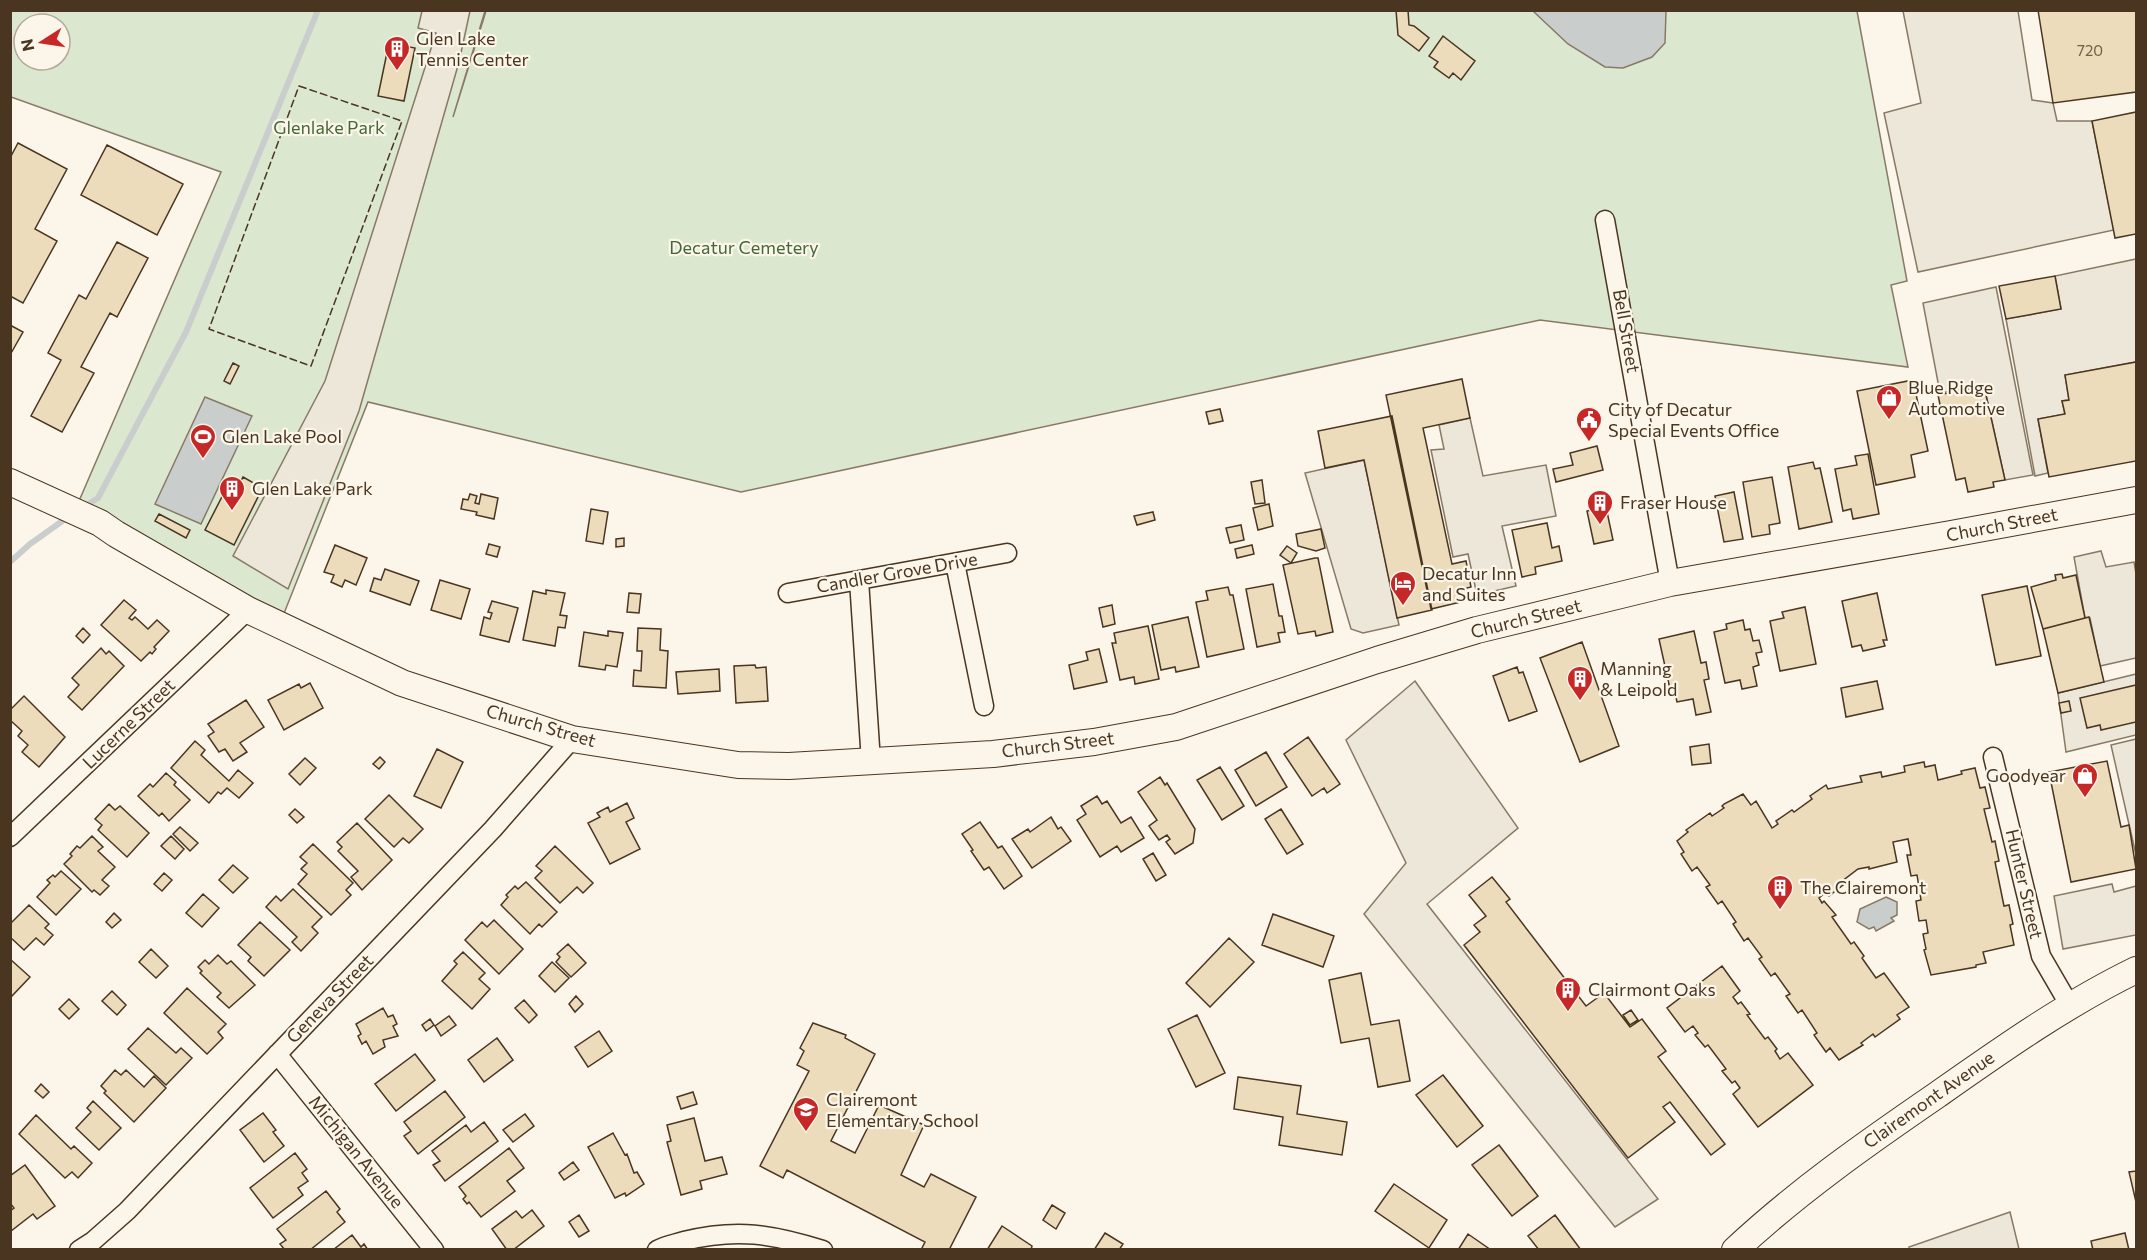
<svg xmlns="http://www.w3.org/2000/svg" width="2147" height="1260" font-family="Commissioner,sans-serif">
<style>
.green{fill:#dce7d0;stroke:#887966;stroke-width:1.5;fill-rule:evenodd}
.parking{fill:#ede7d9;stroke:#887966;stroke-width:1.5}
.water{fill:#c9cecd;stroke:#887966;stroke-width:1.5}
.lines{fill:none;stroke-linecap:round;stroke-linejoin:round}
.stream{stroke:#c9cecd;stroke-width:6}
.building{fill:#ecdcbc;stroke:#4a3520;stroke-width:1.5}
.minor-casing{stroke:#4a3520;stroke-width:21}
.secondary-casing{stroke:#4a3520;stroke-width:28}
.minor{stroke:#fbf6e9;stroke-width:18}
.secondary{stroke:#fbf6e9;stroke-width:26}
.fence{stroke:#4a3520;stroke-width:1.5;stroke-dasharray:8 3;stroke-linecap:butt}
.labels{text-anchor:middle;stroke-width:4.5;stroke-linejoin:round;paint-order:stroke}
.number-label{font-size:15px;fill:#725f47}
.poi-label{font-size:18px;fill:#4a3520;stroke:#fbf6e9;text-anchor:start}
.park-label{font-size:18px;fill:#436837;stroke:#fbf6e9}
.street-label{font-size:18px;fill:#4a3520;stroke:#fbf6e9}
</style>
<rect width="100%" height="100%" fill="#fbf6e9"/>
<path class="green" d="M11,10l474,1 -32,106 33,-106h1371l50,270 -16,4 17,82 -368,-47 -799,172 -373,-90 -91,229 -201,-123 145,-336 -210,-75zM24,24h36v36h-36z"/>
<path class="parking" d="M422,11h48l-11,51 -100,349 -71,178 -55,-33 92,-175 111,-348 -18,-5z
M1903,11h115l14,89 21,3 4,18h35l22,109 -196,42 -34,-159 37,-10z
M2136,259v103l-71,13 4,25 -7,1 3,13 -27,5 10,54 -13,3 -29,-157 55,-10 -6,-33z
M1996,287l37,188 -28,5 -21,-94 -44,7 -17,-90z
M1470,418l13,58 63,-11 10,51 -54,10 14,60 -39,9 -9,-41 -15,3 -22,-107 13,-1 -5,-24z
M1364,460l35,165 -36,8 -12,-4 -46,-156z
M2101,551l5,16 28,-5 2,12v84l-36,8 -10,-48h-5l-11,-61z
M2136,674v61l-70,17 -8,-59z
M1415,681l103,147 -91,76 231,295 -43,28 -251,-313 42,-51 -60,-123z
M2136,739v116l-25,-110z
M2112,884l2,8 22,-6v49l-73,14 -9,-53z
M2010,1212l9,37h-110v-2z"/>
<path class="water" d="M1533,11h133l-1,32 -13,14 -29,11 -18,-1 -37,-23z
M205,397l47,19 -51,108 -46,-20z
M1886,897l11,5v13l-6,3 3,3 -18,10 -2,-4 -5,2 -12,-7 3,-13z"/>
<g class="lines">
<path class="stream" d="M82,508l16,-10 88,-166 132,-322
M10,562l20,-18 38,-27"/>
</g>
<path class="building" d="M1396,10h12l1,15 5,1 15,12 -10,13 -21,-16z
M2038,10h98v82l-83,11z
M1443,36l32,25 -14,19 -8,-7 -4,5 -15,-11 4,-5 -9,-6z
M389,43l26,5 -11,53 -26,-5z
M2136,112v122l-21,4 -23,-117z
M18,143l49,26 -32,60 22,12 -34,62 -13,-7v-138z
M107,145l76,39 -26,51 -76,-40z
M117,242l31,16 -31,59 -7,-4 -29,54 13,6 -32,59 -31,-16 30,-56 -13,-7 31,-58 7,4z
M2055,276l6,33 -55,10 -7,-33z
M10,325l13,7 -13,23z
M2136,362v99l-87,16 -11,-58 27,-5 -3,-13 7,-1 -4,-25z
M233,363l6,3 -9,18 -6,-3z
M1462,379l8,39 -47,10 29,136 14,-3 5,26 -12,3 2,12 -30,7 -45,-214z
M1913,380l15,71 -17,4 4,22 -39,8 -19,-94z
M1984,386l21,94 -12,2 1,5 -26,5 -3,-14 -9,2 -18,-85z
M1220,409l3,12 -14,3 -3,-12z
M1392,416l40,194 -35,8 -33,-158 -39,8 -7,-37z
M1597,446l6,24 -47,12 -3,-13 20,-4 -3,-12z
M1868,454l11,60 -26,5 -2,-10 -8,2 -8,-42 22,-4 -2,-9z
M1813,462l2,7 5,-1 12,54 -33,7 -11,-62z
M243,477l14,8 -4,7 6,3 -25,50 -29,-15 25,-49 9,4z
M1772,477l8,46 -11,2 1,9 -18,3 -9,-55z
M1262,480l3,23 -10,1 -4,-22z
M1734,492l9,47 -19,3 -9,-46z
M470,494l7,2 -2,7 4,1 2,-10 17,4 -4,21 -18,-4 1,-3 -16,-3 2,-10 5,1z
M1269,504l4,22 -15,4 -5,-22z
M1606,507l7,33 -19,4 -7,-33z
M591,509l17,3 -5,32 -17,-3z
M1153,512l2,8 -18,5 -3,-9z
M159,514l31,16 -4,8 -31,-17z
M1547,523l5,25 7,-2 3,15 -27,6 1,7 -14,3 -10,-47z
M1241,525l3,15 -14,3 -4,-15z
M1321,529l4,19 -9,3 -18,-5 -2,-12z
M624,538v8l-8,1v-8z
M489,544l11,3 -3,10 -11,-3z
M335,545l32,13 -11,27 -11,-5 -3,7 -11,-5 3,-7 -10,-3z
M1252,545l2,9 -17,4 -2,-9z
M1287,546l10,7 -6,10 -11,-8z
M1315,558h3l15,74 -17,4 -1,-5 -17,3 -15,-69z
M385,569l34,12 -9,24 -40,-14 4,-13 7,2z
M2062,574l1,4 13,-3 9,43 -42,11 -12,-42 25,-7 -1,-5z
M440,580l30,9 -9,30 -30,-9z
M1273,584l6,32h3l3,16 -7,1 2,9 -23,5 -11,-58z
M2027,586l14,70 -45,9 -14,-70z
M1228,587l2,8h3l11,54 -37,8 -11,-55 12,-2 -2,-9z
M546,590l19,3 -5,22 7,1 -2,12 -7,-1 -3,19 -32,-6 10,-49 13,3z
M629,593l12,1 -2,19 -12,-1z
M1877,593l10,47h-4l2,6 -22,5 -2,-6 -9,2 -10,-46z
M124,600l12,10 -7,8 3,2 3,-3 13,12 9,-9 12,11 -15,16 2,2 -4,5 -2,-2 -9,9 -40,-36z
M492,601l26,7 -9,34 -29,-7 4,-18 6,2 2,-6 -4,-1z
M1112,605l3,19 -12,3 -4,-19z
M1805,607l11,57 -36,7 -10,-50 14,-3 -2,-6z
M1188,617l11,50 -23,5 -1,-5 -14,3 -9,-45z
M2089,617l15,65 -46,11 -15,-64z
M1743,620l2,10 5,-1 3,12 6,-1 3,12 -6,1 3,12 -6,2 4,19 -15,3 -2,-9 -15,3 -11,-51 13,-3 -1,-5z
M1148,626l11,53 -24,5 -1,-7 -14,3 -8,-37h4l-2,-10z
M83,628l7,7 -7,8 -7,-7z
M638,628l23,1 -1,21 8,1 -2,37 -33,-2 1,-16 7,1 1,-20h-5z
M608,631l15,2 -6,34 -11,-2 -1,5 -26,-4 5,-34 24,4z
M1694,631l7,32 5,-1 3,17 -5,1 7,32 -15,3 -3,-16 -16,3 -3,-14 -4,1 -11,-50z
M1582,642l37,104 -39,16 -40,-104z
M101,648l5,6 3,-3 15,15 -42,44 -14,-13 11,-12 -7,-7z
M1099,649l8,33 -33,7 -5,-24 19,-5 -2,-8z
M755,665l1,3 10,-1 2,34 -32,2 -2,-37z
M1517,667l2,6 4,-1 14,39 -28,10 -16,-45z
M719,669l1,22 -42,3 -2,-22z
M1877,681l6,28 -37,8 -5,-29z
M310,683l13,25 -39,22 -16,-30 31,-16 2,4z
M2136,685v37l-35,8 -1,-5 -13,3 -7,-30z
M24,696l41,41 -26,30 -17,-15 6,-7 -10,-9 4,-5 -12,-11v-10z
M246,700l18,27 -24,16 7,9 -14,9 -8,-12 -6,3 -11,-16 6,-4 -6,-8z
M2069,701l2,10 -10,2 -2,-10z
M1308,737l32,47 -13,9 -3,-5 -12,8 -28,-42z
M195,741l10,9 -4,5 28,26 9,-11 15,13 -14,15 -12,-10 -6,6 -3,-2 -9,11 -38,-35z
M1709,744l2,19 -19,2 -2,-18z
M437,749l26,13 -22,46 -27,-12z
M1266,752l21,35 -31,19 -21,-36z
M380,757l5,5 -6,7 -6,-5z
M305,758l11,10 -16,17 -11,-11z
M2107,761l14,66 8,-2 7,44 -65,13 -22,-110z
M1924,762l1,5 10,-2 3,15 24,-6 -1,-3 14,-3 5,20 5,-1 5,21 -6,1 8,33 3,-1 4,20 -4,1 9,44 5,-1 4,19 -3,1 4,20 -31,7 3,11 -10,2v2l-45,8 -7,-25 2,-1 -3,-15 5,-1 -2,-13 -7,1 -3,-20 5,-1 -4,-25 -6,1 -4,-21h4l-3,-16 -15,3 4,20 -28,7v-2l-11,2 -17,13 2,3 -14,11 -3,-4 -7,6 3,5 2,-2 12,14 -4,2 19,27 3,-2 10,14 -2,2 14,20 8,-5 25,34 -12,8 3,4 -25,18 -2,-3 -12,9 2,2 -24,15 -9,-12 -4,4 -12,-17 3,-2 -15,-23 -4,3 -12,-17 4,-2 -15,-21 -4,3 -12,-17 3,-2 -14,-19 -4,3 -11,-17 3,-2 -14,-21 -4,3 -12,-17 4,-2 -13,-18 -5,4 -11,-17 3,-2 -7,-11 11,-9 -2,-2 24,-17 2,3 12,-8 -2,-2 2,-2 19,-10 8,11 5,-4 16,27 6,-4 -2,-3 16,-11 2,2 18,-13 -2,-3 16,-11 2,4 34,-7 -2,-6 21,-4 1,5 23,-5 -1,-6z
M1220,767l24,39 -22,14 -25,-40z
M166,773l10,9 -2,3 16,15 -21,21 -7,-8 -3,3 -21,-20 12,-12 3,3z
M1160,777l5,8 2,-2 28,46 -2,14 -18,11 -9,-12 4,-3 -3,-4 -8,5 -10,-14 8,-6 -19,-28z
M389,795l34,34 -14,14 -6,-5 -9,9 -29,-28z
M1097,796l5,8 5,-3 14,22 10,-6 13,21 -23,14 -4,-6 -17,11 -23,-37 9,-6 -5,-8z
M627,803l7,15 -8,4 14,27 -30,15 -22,-41 12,-6 -3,-4 11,-6 2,5z
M109,804l6,6 5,-4 29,27 -22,24 -29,-27 4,-5 -7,-6z
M295,809l9,8 -7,6 -8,-8z
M1281,809l22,35 -16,10 -22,-35z
M1051,817l7,12 3,-2 10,14 -39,27 -20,-29 16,-10 2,3z
M980,822l18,26 4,-2 20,30 -18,13 -15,-22 -5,3 -13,-19 2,-1 -11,-16z
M357,823l35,37 -30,30 -11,-13 7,-6 -20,-20 4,-4 -5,-5z
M180,827l18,16 -8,8 -17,-17z
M92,836l11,11 -5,4 17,16 -13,13 7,6 -9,9 -6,-5 -2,2 -28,-28 8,-8 -2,-2 7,-8 3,2z
M171,836l13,13 -9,10 -14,-13z
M313,844l40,39 -7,7 5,5 -20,20 -33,-31 9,-10 -6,-5 6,-6 -7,-6z
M555,846l38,37 -10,10 -6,-6 -17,16 -25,-25 7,-7 -6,-5z
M1153,853l13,22 -10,6 -13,-22z
M233,865l15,13 -15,15 -14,-13z
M61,871l20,18 -25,26 -19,-18 13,-14 -3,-3 6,-5 2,2z
M164,873l8,7 -10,11 -8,-7z
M1492,877l18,22 -4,3 80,104 18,-13 26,34 12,-8 24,32 -8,6 67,87 -14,11 -41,-53 -7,5 12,15 -47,36 -164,-213 16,-13 -6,-7 12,-9 -17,-21z
M526,882l31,30 -15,15 -3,-3 -9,10 -29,-29 7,-8 -2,-2 9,-9 3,3z
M293,889l29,28 -10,10 6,6 -17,18 -9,-9 5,-5 -31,-30 10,-11 5,5z
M203,894l16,14 -17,19 -16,-14z
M29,905l20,19 -4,4 8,7 -9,10 -8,-7 -12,12 -14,-13v-13z
M114,913l7,7 -9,8 -6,-6z
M1273,914l61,22 -11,31 -61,-22z
M494,920l29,29 -24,25 -34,-34 17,-18 5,5z
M260,922l30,28 -26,26 -16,-15 3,-4 -13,-12z
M1229,938l25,24 -44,45 -24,-24z
M568,944l18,19 -15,14 -15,-15 4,-5 -3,-3z
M151,949l17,17 -12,12 -17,-16z
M463,952l22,21 -6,6 11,10 -18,20 -30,-28 15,-17 -3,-3z
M218,955l9,9 4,-3 24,24 -26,23 -12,-11 4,-4 -21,-20 2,-2 -4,-4 7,-7 4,4z
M10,959l20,18 -20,21z
M552,962l17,16 -14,14 -16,-16z
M1722,966l18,25 -7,6 5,7 3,-2 9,12 -3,1 18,24 3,-2 9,12 -2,2 5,8 8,-6 25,32 -55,42 -25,-33 7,-6 -5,-7 -3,2 -10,-12 4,-2 -18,-24 -3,2 -10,-12 3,-2 -5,-7 -8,6 -18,-24z
M1361,973l10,52 28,-5 11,61 -32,6 -9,-49 -28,5 -12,-63z
M187,988l39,36 -8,8 5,6 -16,16 -43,-41z
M112,991l14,14 -9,10 -15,-14z
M576,996l7,8 -8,8 -6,-8z
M69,999l10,10 -10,10 -10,-10z
M524,1000l13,15 -8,8 -14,-15z
M383,1008l5,9 5,-2 4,9 -4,2 5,10 -15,4 2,7 -12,7 -7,-13 -4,3 -4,-8 3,-2 -5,-10z
M1631,1010l7,10 -8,5 -7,-10z
M1197,1015l28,58 -29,14 -28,-58z
M449,1016l7,9 -15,11 -6,-10z
M430,1019l4,6 -8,6 -4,-6z
M813,1023l33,12 -1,3 30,16 -44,87 24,12 24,-48 45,20 -23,50 23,12 7,-13 45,23 -27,53h-24l-3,-2 3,-6 -138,-72 -4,8 -23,-12 49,-95 -12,-6 7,-14 -4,-3z
M148,1028l28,25 5,-5 11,10 -26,27 -38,-36z
M599,1031l13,20 -24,16 -13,-20z
M497,1038l16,22 -29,22 -16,-22z
M415,1054l20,26 -39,31 -21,-27z
M115,1070l6,5 5,-5 18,17 10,-11 12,12 -32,34 -30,-29 2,-2 -5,-5z
M1443,1075l40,51 -26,21 -41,-52z
M1238,1077l63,9 -4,28 50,8 -5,33 -63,-10 4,-28 -49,-8z
M41,1084l8,8 -6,6 -8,-7z
M445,1091l20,26 -47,37 -14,-18 7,-5 -7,-9z
M693,1092l4,12 -16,5 -4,-12z
M93,1101l28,27 -22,22 -23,-22 15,-16 -4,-4z
M263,1113l13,17 -3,2 11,14 -20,16 -24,-32z
M525,1114l9,12 -21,16 -10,-12z
M36,1115l35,34 3,-3 18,17 -14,15 -6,-6 -7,6 -46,-44z
M694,1118l11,43 17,-4 5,17 -27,7 2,8 -21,6 -14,-53 4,-1 -4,-16z
M484,1122l14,19 -53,40 -12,-16 7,-4 -8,-10 34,-26 5,7z
M613,1133l12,22 2,-1 7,19 3,-1 7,12 -18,12 -1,-3 -10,5 -27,-51z
M1499,1145l39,51 -26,20 -40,-51z
M509,1148l15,20 -17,13 8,10 -34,26 -12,-15 -2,2 -4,-5 3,-3 -7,-9z
M295,1153l12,16 -5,4 6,8 -10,7 5,7 -30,23 -23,-30z
M573,1162l6,8 -15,10 -5,-7z
M25,1165l30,41 -18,13 -4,-5 -22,17 -1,-20 4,-3 -4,-5v-27z
M2136,1171v31l-7,-30z
M1394,1184l53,36 -18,28 -54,-37z
M326,1191l14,18 -3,3 8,10 -35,28h-25l-5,-6 6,-4 -9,-11z
M1052,1205l13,8 -9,16 -13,-9z
M532,1210l12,16 -31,24h-6l-15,-21 24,-18 6,7z
M579,1215l10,16 -10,6 -10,-15z
M1555,1215l26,35h-42l-11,-14z
M1002,1226l30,20 -1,4h-44z
M1105,1233l18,11 -4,6h-25z
M2125,1233l4,17h-36l-2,-9z
M1468,1234l23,16h-33z
M352,1235l9,12 3,-3 4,6h-35z"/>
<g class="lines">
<defs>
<path id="minor" d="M1605,220l65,363
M955,563l29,143
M859,580l12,182
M788,593l219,-40
M1993,757l48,199 29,50
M10,837l238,-227
M277,1054l157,196
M79,1250l14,-9 34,-30 366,-382 79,-90
M657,1250c9,-5 18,-6 27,-9 53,-13 88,-7 139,9"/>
<path id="secondary" d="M10,482l90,41 16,11 132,76 154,73 170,56 166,26 51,1 204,-12 101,-12 82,-15 201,-67 100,-30 193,-47 281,-49 185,-34
M1735,1250c62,-58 132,-107 202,-155 64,-45 129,-91 199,-125"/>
</defs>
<use href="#minor" class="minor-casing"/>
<use href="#secondary" class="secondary-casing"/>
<use href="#minor" class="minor"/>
<use href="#secondary" class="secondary"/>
<path class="fence" d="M299,86l103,35 -91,245 -102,-37z"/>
</g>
<defs>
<symbol id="building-pin" viewBox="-11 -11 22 30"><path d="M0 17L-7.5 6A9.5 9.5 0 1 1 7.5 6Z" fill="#c62828" stroke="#fbf6e9"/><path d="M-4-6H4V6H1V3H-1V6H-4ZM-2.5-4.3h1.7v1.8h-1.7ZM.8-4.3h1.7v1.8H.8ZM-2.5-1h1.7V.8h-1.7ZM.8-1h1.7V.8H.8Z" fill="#fff"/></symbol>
<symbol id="shop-pin" viewBox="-11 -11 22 30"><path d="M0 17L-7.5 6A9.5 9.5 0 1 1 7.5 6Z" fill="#c62828" stroke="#fbf6e9"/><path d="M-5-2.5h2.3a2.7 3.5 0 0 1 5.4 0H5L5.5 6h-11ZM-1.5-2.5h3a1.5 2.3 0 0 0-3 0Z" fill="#fff"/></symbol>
<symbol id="civic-pin" viewBox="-11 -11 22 30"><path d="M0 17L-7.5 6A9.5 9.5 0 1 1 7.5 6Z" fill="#c62828" stroke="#fbf6e9"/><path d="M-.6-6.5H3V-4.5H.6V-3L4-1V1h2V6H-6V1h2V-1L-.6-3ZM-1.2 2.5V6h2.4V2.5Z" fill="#fff"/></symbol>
<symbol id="stadium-pin" viewBox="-11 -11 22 30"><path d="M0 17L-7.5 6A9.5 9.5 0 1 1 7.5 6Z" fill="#c62828" stroke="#fbf6e9"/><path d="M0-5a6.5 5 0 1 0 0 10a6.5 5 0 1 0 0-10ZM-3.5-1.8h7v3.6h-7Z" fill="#fff"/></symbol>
<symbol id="hotel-pin" viewBox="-11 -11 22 30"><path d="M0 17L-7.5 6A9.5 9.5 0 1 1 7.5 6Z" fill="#c62828" stroke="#fbf6e9"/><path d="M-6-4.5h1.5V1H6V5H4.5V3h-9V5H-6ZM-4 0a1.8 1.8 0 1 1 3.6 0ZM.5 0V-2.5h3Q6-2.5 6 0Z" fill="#fff"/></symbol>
<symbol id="school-pin" viewBox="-11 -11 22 30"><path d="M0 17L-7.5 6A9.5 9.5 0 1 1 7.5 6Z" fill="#c62828" stroke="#fbf6e9"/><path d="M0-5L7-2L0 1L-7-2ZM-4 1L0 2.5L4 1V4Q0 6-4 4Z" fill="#fff"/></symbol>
</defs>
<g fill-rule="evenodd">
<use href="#building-pin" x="382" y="34" width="30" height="40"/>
<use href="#shop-pin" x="1874" y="383" width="30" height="40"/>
<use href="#civic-pin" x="1574" y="405" width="30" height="40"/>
<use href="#stadium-pin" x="188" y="422" width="30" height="40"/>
<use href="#building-pin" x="217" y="474" width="30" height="40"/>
<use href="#building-pin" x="1585" y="488" width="30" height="40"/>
<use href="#hotel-pin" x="1388" y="569" width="30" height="40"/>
<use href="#building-pin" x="1565" y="664" width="30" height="40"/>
<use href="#shop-pin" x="2070" y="761" width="30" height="40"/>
<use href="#building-pin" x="1765" y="873" width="30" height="40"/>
<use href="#building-pin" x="1553" y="975" width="30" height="40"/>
<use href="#school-pin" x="791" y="1095" width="30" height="40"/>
</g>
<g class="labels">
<g class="number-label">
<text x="2090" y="56">720</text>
</g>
<g class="poi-label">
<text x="416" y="45">Glen Lake<tspan x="416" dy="21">Tennis Center</tspan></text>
<text x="1908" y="394">Blue Ridge<tspan x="1908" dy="21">Automotive</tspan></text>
<text x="1608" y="416">City of Decatur<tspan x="1608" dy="21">Special Events Office</tspan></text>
<text x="222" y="443">Glen Lake Pool</text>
<text x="252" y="495">Glen Lake Park</text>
<text x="1620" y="509">Fraser House</text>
<text x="1422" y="580">Decatur Inn<tspan x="1422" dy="21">and Suites</tspan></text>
<text x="1600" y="675">Manning<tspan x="1600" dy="21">&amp; Leipold</tspan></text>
<text x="2066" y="782" text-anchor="end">Goodyear</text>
<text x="1800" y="894">The Clairemont</text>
<text x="1588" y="996">Clairmont Oaks</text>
<text x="826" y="1106">Clairemont<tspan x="826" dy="21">Elementary School</tspan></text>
</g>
<g class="park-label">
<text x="329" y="134">Glenlake Park</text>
<text x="744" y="254">Decatur Cemetery</text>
</g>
<g class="street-label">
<text transform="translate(1626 331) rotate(80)" y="6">Bell Street</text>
<text transform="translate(2002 525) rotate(-11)" y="6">Church Street</text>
<text transform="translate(897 573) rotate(-10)" y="6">Candler Grove Drive</text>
<text transform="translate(1526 619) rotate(-14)" y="6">Church Street</text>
<text transform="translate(129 724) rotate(-44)" y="6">Lucerne Street</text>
<text transform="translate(541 726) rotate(16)" y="6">Church Street</text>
<text transform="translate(1058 745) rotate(-7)" y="6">Church Street</text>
<text transform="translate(2024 884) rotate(77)" y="6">Hunter Street</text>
<text transform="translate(330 999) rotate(-46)" y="6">Geneva Street</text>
<text transform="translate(1929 1100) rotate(-35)" y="6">Clairemont Avenue</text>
<text transform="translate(356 1152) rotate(51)" y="6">Michigan Avenue</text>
</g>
</g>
<rect width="2147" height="1260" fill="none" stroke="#4a3520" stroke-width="24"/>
<g transform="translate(42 42) rotate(258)"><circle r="28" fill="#fbf6e9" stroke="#b4a999" stroke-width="1.5"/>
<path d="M0-4.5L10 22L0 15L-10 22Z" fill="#c62828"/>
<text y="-9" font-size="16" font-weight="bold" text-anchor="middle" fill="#4a3520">N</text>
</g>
</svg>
